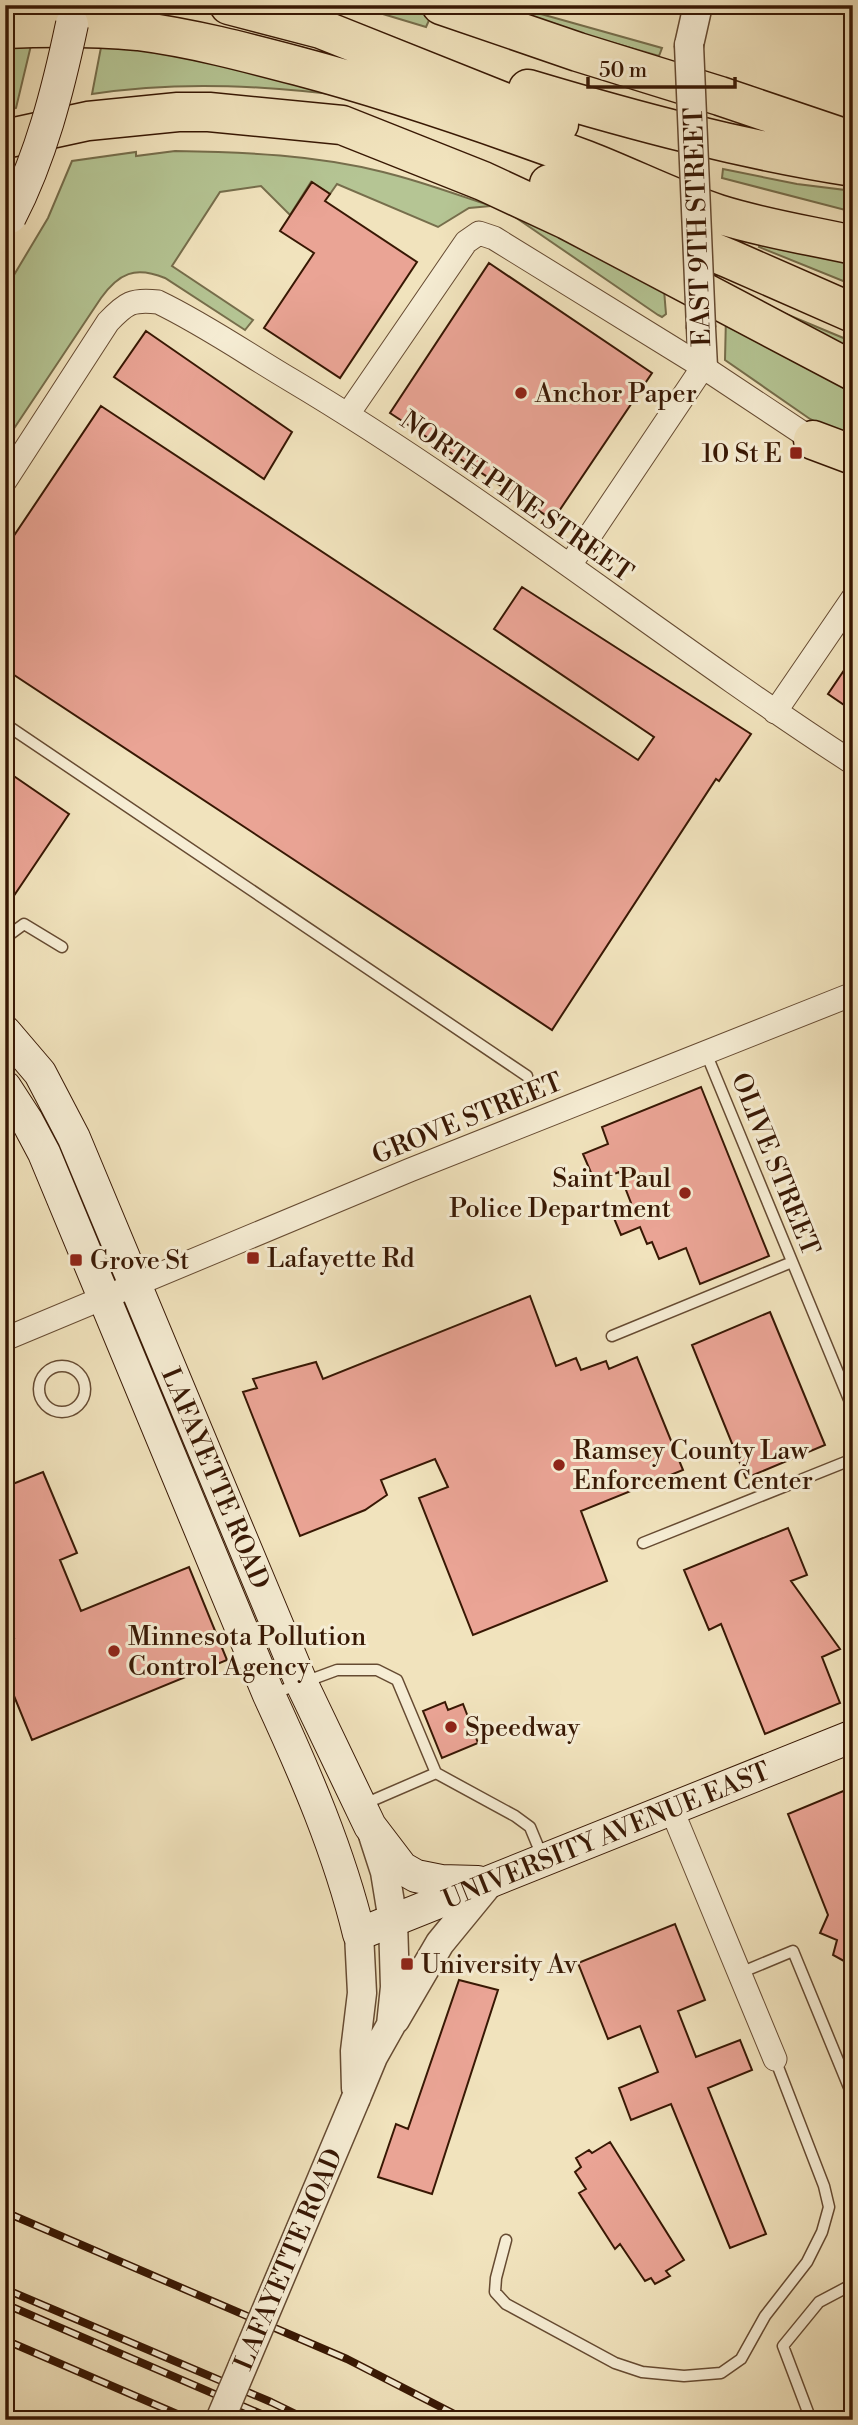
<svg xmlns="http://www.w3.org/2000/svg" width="858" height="2425" font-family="'Libre Bodoni',serif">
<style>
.green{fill:#b5c594;stroke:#766e4c;stroke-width:2}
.building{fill:#eaa495;stroke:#381804;stroke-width:2}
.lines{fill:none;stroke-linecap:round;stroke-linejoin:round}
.service-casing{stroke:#664b32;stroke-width:13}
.minor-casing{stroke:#664b32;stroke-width:25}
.tertiary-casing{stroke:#664b32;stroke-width:31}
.secondary-casing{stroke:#381804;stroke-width:34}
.motorway-casing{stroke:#381804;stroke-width:41}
.service{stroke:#f6edd4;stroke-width:10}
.minor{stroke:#f6edd4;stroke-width:23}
.tertiary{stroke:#f6edd4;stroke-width:28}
.secondary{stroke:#f6edd4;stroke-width:32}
.motorway{stroke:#f1e3bd;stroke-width:38}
.rail-casing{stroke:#381804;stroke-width:8}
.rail{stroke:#f6edd4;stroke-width:5;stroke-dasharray:16;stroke-linecap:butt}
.tertiary-bridge-casing{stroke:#664b32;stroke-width:31;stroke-linecap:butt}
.secondary-bridge-casing{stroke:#381804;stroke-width:34;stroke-linecap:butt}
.tertiary-bridge{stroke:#f6edd4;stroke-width:28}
.secondary-bridge{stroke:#f6edd4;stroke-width:32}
.poi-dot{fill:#8f2418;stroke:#f6edd4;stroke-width:2.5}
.labels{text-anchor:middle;stroke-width:6;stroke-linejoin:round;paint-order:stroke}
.street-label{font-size:26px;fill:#381804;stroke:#f6edd4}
.poi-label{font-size:26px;fill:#381804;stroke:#f6edd4;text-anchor:start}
</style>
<rect width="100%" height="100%" fill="#f1e3bd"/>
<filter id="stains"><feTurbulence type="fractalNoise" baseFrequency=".00286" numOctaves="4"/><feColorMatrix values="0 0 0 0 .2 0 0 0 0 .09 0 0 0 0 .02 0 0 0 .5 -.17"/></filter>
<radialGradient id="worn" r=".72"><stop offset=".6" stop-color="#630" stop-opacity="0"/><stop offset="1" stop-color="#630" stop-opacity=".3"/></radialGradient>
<path class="green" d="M353,5h51l27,11 -5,11z
M480,5h29l153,43 -3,8z
M33,37l-17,71 -11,3v-72z
M103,37l260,61c-91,-12 -180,-18 -271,-4z
M175,151c70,1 141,4 208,21 37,9 72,22 108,34l-22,2 -31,19 -101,-43 -7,10 -19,-12 -21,33 -29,-29 -41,6 -48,74 81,54 -8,10 -80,-52c-30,-12 -46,-5 -64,20l-96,144v-152l43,-72 24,-57 64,-9v4z
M723,169l74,15 56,7v21l-131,-34z
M512,215l23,8 129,67 2,24 -4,3 -4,-2z
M761,241l92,17v27l-94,-38z
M762,304l91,38v21z
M726,316l127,67v59l-43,-23 -85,-59z"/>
<path class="building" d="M312,182l18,12 -5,7 92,61 -77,116 -76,-50 50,-75 -34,-22z
M489,263l163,110 -99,147 -163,-107z
M146,331l146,101 -28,47 -150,-102z
M101,406l537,354 16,-23 -160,-108 28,-42 229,147 -32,47 -3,-2 -164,251 -547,-361v-120z
M853,657v54l-25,-17z
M5,770l64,44 -64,95z
M701,1087l68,169 -69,28 -14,-36 -27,11 -7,-17 -5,2 -7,-17 -19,8 -10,-24 20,-8 -12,-31 -24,10 -12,-28 25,-10 -6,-17z
M530,1296l26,70 20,-8 5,12 25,-9 3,8 28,-12 46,113 -102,41 26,70 -134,54 -54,-137 29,-11 -13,-28 -54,21 6,15 -22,15 -65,26 -57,-144 14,-4 -4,-9 63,-17 7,17z
M770,1312l55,133 -79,33 -54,-133z
M43,1472l34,81 -17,7 21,51 108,-44 38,93 -195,80 -27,-66v-32l9,-4 -9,-20v-131z
M788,1528l19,47 -16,6 49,68 -18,8 18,46 -75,31 -44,-110 -12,6 -25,-60z
M445,1702l3,8 15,-6 15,39 -36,15 -19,-47z
M853,1787v179l-20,-11 4,-15 -17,-7 8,-18 -40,-101z
M675,1924l30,76 -27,11 18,46 44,-17 12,30 -44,18 58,146 -36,14 -59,-144 -40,16 -12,-32 39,-16 -18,-46 -32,13 -30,-76z
M459,1980l39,10 -66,204 -54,-17 18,-53 12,5z
M610,2142l74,118 -18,11 4,5 -15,8 -4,-6 -6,3 -25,-37 -5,5 -36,-56 7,-4 -11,-17 6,-5 -5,-9 13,-8 3,3z"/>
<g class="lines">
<defs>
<path id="service" d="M5,724l522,352
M5,938l19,-14 38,23
M706,1053l147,356
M612,1336l180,-74
M39 1389a23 23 0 1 1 46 0a23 23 0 1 1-46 0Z
M643,1543l210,-84
M272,1694l65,-24h40l20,10 39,93 -74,32
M436,1773l79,43 15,11 12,29
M740,1973l53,-22 60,146
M506,2240l-10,38 -1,14 11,12 109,59 27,9 42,4 37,-3 20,-14 24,-43 42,-54 15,-30 7,-25 -5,-21 -49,-127
M811,2420l-28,-74 36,-44 34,-18"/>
<path id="minor" d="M348,414l118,-172 13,-9 15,5 209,129 119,79
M5,481l103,-159c18,-19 24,-23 50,-20 46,22 89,52 133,78 195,116 371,259 562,383
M570,565l133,-198
M775,712l78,-114
M5,1339l405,-169 443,-176
M671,1808l104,251"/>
<path id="tertiary" d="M689,45l9,-40
M701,328l2,39
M395,2020l45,-77 50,-61
M356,2088l-1,-37 7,-58 -3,-59
M356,2098l17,-41 18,-32 4,-38 -2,-66 -8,-49 -12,-37"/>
<path id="secondary" d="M5,1032l35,41 34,65 227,544 69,144 32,42 14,8 25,5 37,1
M5,1087l22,34 17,32 225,542c36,78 70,156 90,239l494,-198"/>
<path id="motorway" d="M229,5l92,24 238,95
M441,5l137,47 142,44 133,45
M5,29c45,-2 88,-2 133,2 54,7 107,21 160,35 98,26 193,59 288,94 44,17 87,39 132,54 44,14 90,21 135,31
M528,89c107,32 215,61 325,78
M5,139l83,-18 90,-9h31l133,13 141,56 84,39 286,151
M549,184l181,75 123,54
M813,440l40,15"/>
</defs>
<use href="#service" class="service-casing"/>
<use href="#minor" class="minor-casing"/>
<use href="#tertiary" class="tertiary-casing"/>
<use href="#secondary" class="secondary-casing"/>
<use href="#motorway" class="motorway-casing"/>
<use href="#service" class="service"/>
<use href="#minor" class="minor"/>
<use href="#tertiary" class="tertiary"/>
<use href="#secondary" class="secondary"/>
<use href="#motorway" class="motorway"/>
<defs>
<path id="rail" d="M5,2212l342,147 119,61
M5,2289l266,113 37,18
M5,2304l270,116
M5,2340l186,80"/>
</defs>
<use href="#rail" class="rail-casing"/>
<use href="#rail" class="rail"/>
<defs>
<path id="tertiary-bridge" d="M689,45l12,283
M220,2420l136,-322"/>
<path id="secondary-bridge" d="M10,217c31,-60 48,-127 62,-193"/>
</defs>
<use href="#tertiary-bridge" class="tertiary-bridge-casing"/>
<use href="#secondary-bridge" class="secondary-bridge-casing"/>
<use href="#tertiary-bridge" class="tertiary-bridge"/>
<use href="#secondary-bridge" class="secondary-bridge"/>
</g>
<g class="poi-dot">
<circle cx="521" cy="393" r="7"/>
<rect x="789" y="446" width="14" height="14" rx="3.5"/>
<circle cx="685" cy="1193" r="7"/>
<rect x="246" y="1251" width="14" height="14" rx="3.5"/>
<rect x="69" y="1253" width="14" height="14" rx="3.5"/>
<circle cx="559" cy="1465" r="7"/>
<circle cx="114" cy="1651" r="7"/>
<circle cx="451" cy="1727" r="7"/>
<rect x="400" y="1957" width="14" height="14" rx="3.5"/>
</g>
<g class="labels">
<g class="street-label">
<text transform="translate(697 227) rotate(-92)" y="9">EAST 9TH STREET</text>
<text transform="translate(517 496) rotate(35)" y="9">NORTH PINE STREET</text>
<text transform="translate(467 1118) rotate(-22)" y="9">GROVE STREET</text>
<text transform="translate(776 1164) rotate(68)" y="9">OLIVE STREET</text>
<text transform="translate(216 1478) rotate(67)" y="9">LAFAYETTE ROAD</text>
<text transform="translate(606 1835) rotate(-22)" y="9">UNIVERSITY AVENUE EAST</text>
<text transform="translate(288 2259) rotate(-67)" y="9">LAFAYETTE ROAD</text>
</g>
<g class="poi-label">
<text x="535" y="402">Anchor Paper</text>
<text x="782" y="462" text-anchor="end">10 St E</text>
<text x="671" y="1187" text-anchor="end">Saint Paul<tspan x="671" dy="30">Police Department</tspan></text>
<text x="267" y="1267">Lafayette Rd</text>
<text x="90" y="1269">Grove St</text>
<text x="573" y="1459">Ramsey County Law<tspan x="573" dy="30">Enforcement Center</tspan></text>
<text x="128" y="1645">Minnesota Pollution<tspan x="128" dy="30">Control Agency</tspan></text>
<text x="465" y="1736">Speedway</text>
<text x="421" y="1973">University Av</text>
</g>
</g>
<rect width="858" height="2425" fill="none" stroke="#f1e3bd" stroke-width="28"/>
<rect x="7" y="7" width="844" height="2411" fill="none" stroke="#381804" stroke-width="3.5"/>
<rect x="14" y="14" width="830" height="2397" fill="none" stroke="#381804" stroke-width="2"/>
<path d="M588 77v10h147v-10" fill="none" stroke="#381804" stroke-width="3.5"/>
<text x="599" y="77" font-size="21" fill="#381804" stroke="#f6edd4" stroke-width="5" paint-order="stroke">50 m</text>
<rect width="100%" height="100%" filter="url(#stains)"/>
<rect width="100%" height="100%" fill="url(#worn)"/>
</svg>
